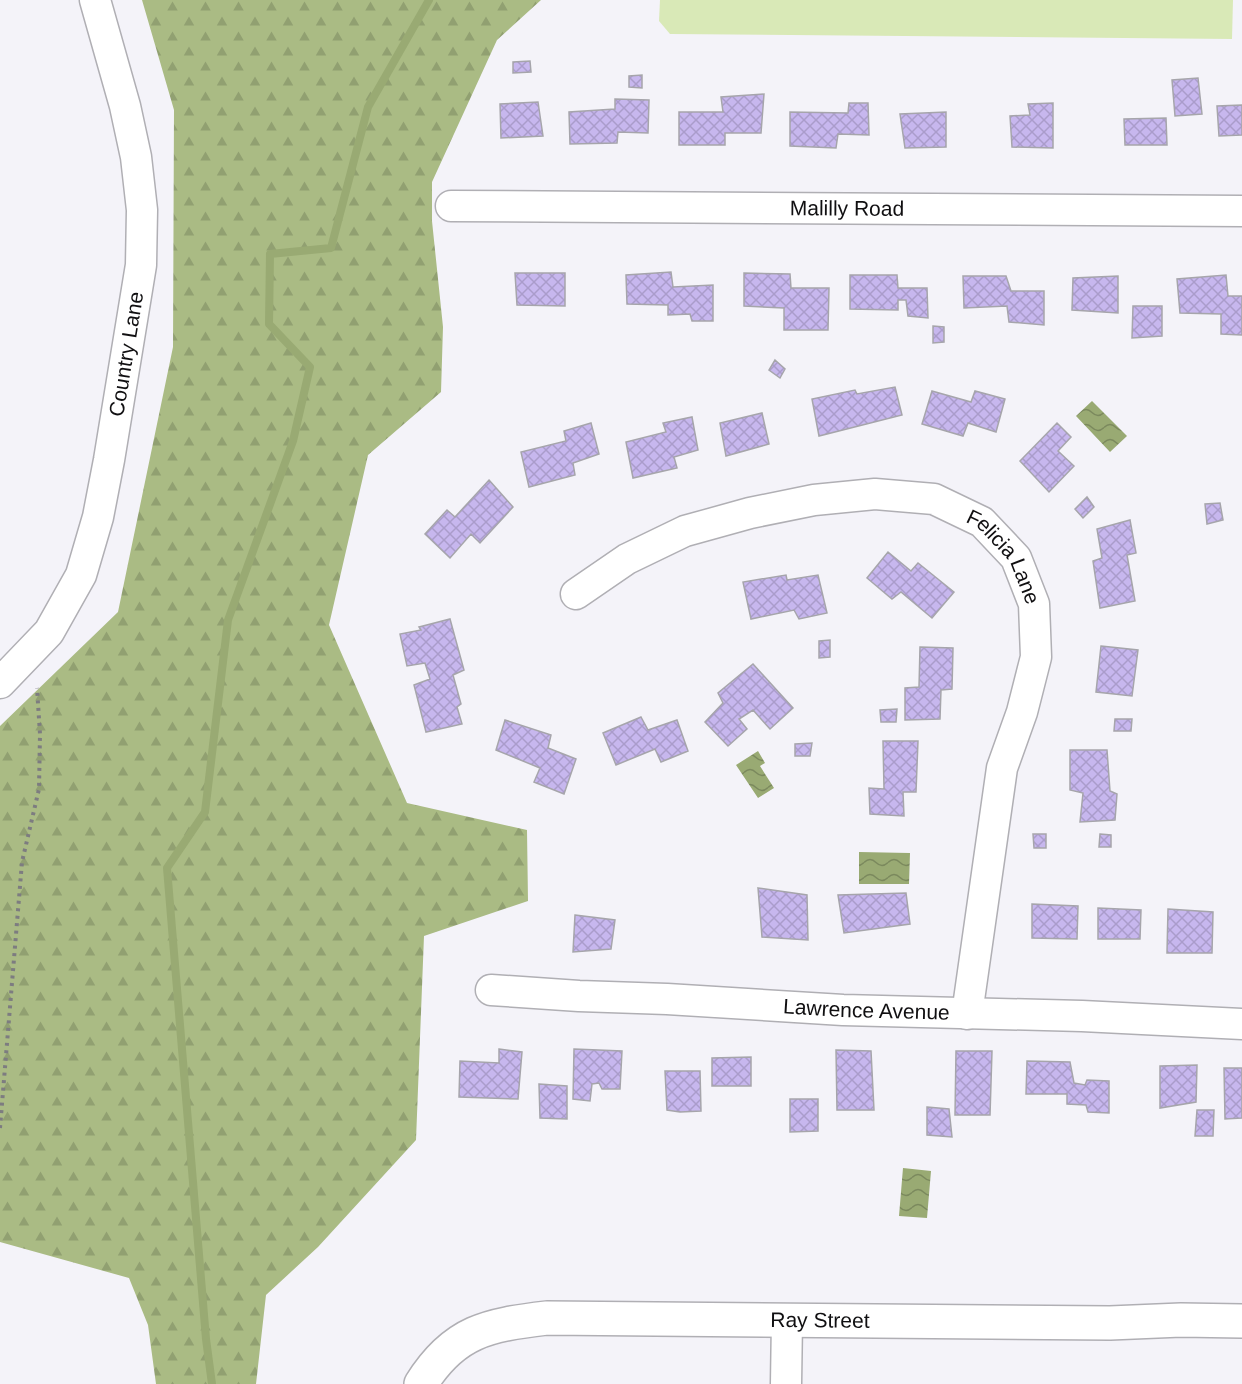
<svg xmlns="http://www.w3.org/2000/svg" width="1242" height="1384" font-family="Helvetica,sans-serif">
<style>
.forest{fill:url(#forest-firs)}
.pitch{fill:#d9e9b7}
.water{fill:url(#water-waves)}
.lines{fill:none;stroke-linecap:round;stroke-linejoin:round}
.stream{stroke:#99aa73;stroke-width:8}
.building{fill:url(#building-cross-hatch);stroke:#a6a5ab;stroke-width:1.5}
.street-casing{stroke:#b0afb4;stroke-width:33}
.secondary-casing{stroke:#b0afb4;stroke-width:36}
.path{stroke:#7d7c80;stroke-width:4;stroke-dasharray:3 4.5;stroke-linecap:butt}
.street{stroke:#fff;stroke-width:30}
.secondary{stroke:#fff;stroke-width:33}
.labels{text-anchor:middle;stroke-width:4.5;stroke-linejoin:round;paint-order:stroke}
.street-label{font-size:21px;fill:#100f11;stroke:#fff}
</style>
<defs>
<pattern id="forest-firs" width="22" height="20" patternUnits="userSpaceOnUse" patternTransform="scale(1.5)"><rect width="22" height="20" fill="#aabb84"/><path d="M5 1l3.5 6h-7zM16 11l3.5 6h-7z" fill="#91a071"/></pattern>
<pattern id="water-waves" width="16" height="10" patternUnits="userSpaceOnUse" patternTransform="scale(1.5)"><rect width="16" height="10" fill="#99aa73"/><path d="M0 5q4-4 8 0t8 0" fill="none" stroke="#7b895d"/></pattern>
<pattern id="building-cross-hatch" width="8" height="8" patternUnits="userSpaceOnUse" patternTransform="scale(1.5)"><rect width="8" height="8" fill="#c7b7ee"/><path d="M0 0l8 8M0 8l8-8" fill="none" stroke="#aa9ccb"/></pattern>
</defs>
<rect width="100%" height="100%" fill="#f4f3f9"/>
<path class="forest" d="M142,0h399l-44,40 -65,142v39l11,106 -2,65 -73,63 -39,170 78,178 120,27 1,71 -104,35 -8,204 -98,107 -52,48 -10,89h-100l-8,-59 -19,-47 -129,-36v-516l118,-114 55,-265 1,-237z"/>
<path class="pitch" d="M660,0h573l-1,39 -562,-5 -11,-13z"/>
<path class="water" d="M1092,401l35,35 -17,16 -34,-36z
M758,751l7,12 -5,3 14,22 -16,10 -22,-33z
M859,852l51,1 -1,31h-50z
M903,1168l28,3 -4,47 -28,-2z"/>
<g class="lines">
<path class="stream" d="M212,1384l-6,-45 -39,-471 38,-56 23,-192 65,-179 17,-74 -41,-43 1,-70 61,-6 37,-141 61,-107"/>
</g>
<path class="building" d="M530,61l1,11 -18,1v-11z
M642,75v13l-13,-1v-11z
M1198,78l4,36 -27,2 -3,-36z
M764,94l-3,39h-36v12h-46v-33h44l-2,-15z
M615,99l34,1 -1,33 -30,-1 -1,11 -47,1 -1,-32 46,-3z
M538,102l5,34 -42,2 -1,-34z
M849,103h19l1,32 -31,-1 -2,14 -46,-2v-34l58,1z
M1053,103v45l-41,-1 -2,-31 20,-1 -2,-11z
M1242,105v30l-23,1 -2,-30z
M946,112v35l-41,1 -5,-34z
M1166,118l1,27h-42l-1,-26z
M671,272l2,15 40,-2v36h-21l-2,-7 -22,1v-10l-41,-1 -1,-29z
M515,273h50v33l-48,-1z
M744,273l46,1 1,14h38l-1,42h-44v-22l-40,-2z
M850,275h47l1,13h29l1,30 -20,-2 -2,-16h-8v10l-48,-1z
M1226,275l2,21h14v39l-21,-1v-20l-41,-1 -3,-34z
M963,276h43l5,15h33v34l-35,-3 -2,-16 -43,2z
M1118,276v37l-46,-3 1,-32z
M1133,306h29v30l-30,2z
M933,326l11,1v15l-11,1z
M775,360l10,9 -5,9 -11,-8z
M895,387l7,28 -83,21 -7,-37 43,-9 2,4z
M932,391l39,11 4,-11 30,8 -9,33 -28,-9 -5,13 -41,-12z
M762,413l7,31 -43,12 -6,-33z
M692,417l6,33 -24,7 3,11 -44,10 -7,-36 40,-10 -3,-9z
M591,423l8,31 -26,9 2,12 -46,12 -8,-35 45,-11 -2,-10z
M1057,423l14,14 -13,14 16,15 -25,26 -29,-31z
M489,480l24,27 -33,36 -9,-9 -21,24 -25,-24 22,-24 8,7z
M1087,497l7,10 -11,11 -8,-9z
M1220,503l3,17 -16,4 -2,-20z
M1130,520l6,33 -9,2 8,46 -35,7 -7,-47 9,-3 -5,-29z
M888,552l23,19 7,-8 36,29 -22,26 -31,-26 -9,7 -25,-21z
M786,575l1,5 31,-5 9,38 -28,6 -5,-9 -43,9 -8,-37z
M450,619l14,51 -11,5 8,29 -4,3 5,17 -36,8 -12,-47 16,-6 -5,-16 -18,3 -7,-32 21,-4 -2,-3z
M830,640v17l-11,1v-17z
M1101,646l37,4 -6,46 -36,-4z
M920,647l33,1 -1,41 -11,1 -1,29 -35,1v-32l14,-1z
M753,664l40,44 -23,21 -17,-19 -14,9 8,10 -19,17 -23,-24 18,-19 -5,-10z
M897,709l-1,13h-15l-1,-12z
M641,717l7,13 29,-10 11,31 -27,11 -6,-13 -39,16 -13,-32z
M1115,719h17l-1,12h-17z
M505,720l46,15 -3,13 28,11 -12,35 -30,-12 6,-14 -44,-18z
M883,741h35l-2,51h-13l1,24 -34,-2 -1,-26 15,1z
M812,743l-2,13h-15v-12z
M1070,750h37l3,41 7,3 -2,26 -35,2 3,-29 -13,-3z
M1033,834h13v14h-12z
M1100,834l11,1v12h-12z
M758,888l49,7 1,45 -46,-3z
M906,893l4,31 -66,9 -6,-38z
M1032,904l46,2 -1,33 -45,-1z
M1098,908l43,2 -1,29h-42z
M1168,909l45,3 -1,41h-45z
M575,915l40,5 -4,29 -38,3z
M499,1049l23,3 -4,47 -59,-2 1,-36 39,2z
M574,1049l48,2 -2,38h-18l-3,-6 -7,1 -2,17 -17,-2z
M836,1050l35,1 3,59h-37z
M956,1051h36l-2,64h-35z
M751,1057v29h-39v-28z
M1027,1061l43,1 4,21 11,2 2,-5 22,1v32l-21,-1 -2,-7 -19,-1v-10h-41z
M1197,1065l-1,37 -36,6v-42z
M1224,1068h18v50l-17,1z
M665,1071h35l1,40 -21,1 -13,-2z
M539,1084l28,2v33l-27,-1z
M790,1099h28v32l-28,1z
M927,1107l22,2 3,28 -25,-2z
M1197,1110h17l-1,26h-18z"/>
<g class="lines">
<defs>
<g id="street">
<path id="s1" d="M451,206l791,5"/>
<path id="s2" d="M576,594l51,-35 58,-28 65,-18 64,-13 61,-6 59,5 48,23 34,36 18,46 2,53 -14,55 -20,56 -35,246"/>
<path id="s3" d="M0,683l49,-51 32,-57 17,-58 11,-57 32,-195 1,-55 -6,-53 -11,-51 -30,-106"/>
<path id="s4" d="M491,990l88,6 88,3 176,11 239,6 160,8"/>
<path d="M786,1384l1,-64"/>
</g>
<g id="secondary">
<path id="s5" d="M421,1384c33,-53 67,-59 126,-66l563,5 71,-3 61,1"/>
</g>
</defs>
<use href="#street" class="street-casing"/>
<use href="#secondary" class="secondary-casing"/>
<path class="path" d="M0,1128l22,-266 17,-73 1,-55 -3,-46"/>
<use href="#street" class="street"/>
<use href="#secondary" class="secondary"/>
</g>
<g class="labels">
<g class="street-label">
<text dy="7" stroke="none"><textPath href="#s1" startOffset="396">Malilly Road</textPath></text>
<text dy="7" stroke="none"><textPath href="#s3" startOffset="362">Country Lane</textPath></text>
<text dy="7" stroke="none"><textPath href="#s2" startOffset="474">Felicia Lane</textPath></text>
<text dy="7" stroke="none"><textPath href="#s4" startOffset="376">Lawrence Avenue</textPath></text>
<text dy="7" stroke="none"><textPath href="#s5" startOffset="422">Ray Street</textPath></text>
</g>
</g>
</svg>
